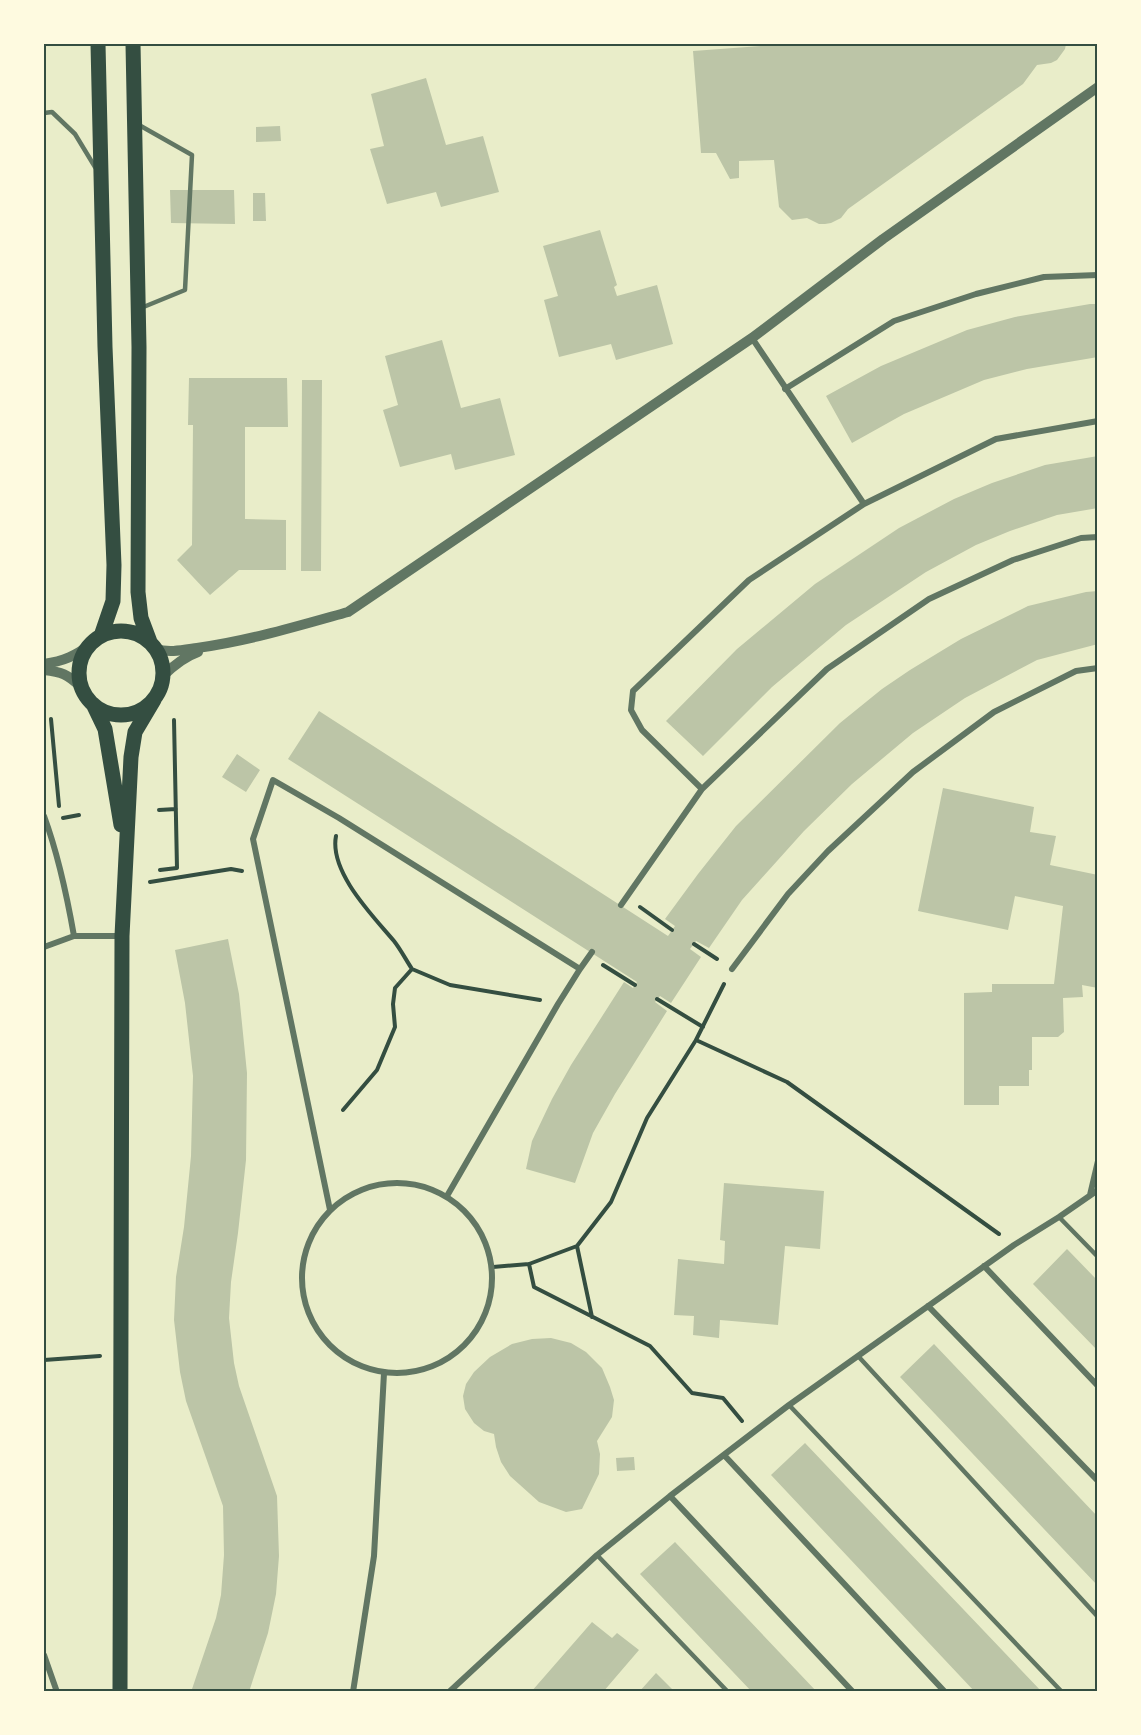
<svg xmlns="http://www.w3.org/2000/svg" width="1141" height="1735" font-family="Mulish,sans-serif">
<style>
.building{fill:#bcc5a7}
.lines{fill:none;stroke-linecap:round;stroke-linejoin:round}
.path{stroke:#344e41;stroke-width:4}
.service{stroke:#617663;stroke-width:4.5}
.minor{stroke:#617663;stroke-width:6}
.tertiary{stroke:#617663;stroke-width:10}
.primary{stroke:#344e41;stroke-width:15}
.neatline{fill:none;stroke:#344e41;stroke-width:2}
</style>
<rect width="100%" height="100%" fill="#e9edc9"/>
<path class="building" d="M786,44h280l-1,5 -8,11 -6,3 -14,2 -14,19 -175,125 -7,9 -10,5 -6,1h-6l-12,-6 -15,2 -13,-13 -5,-47 -35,1v17l-9,1 -14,-26h-15l-8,-102z
M426,78l20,67 37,-9 16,56 -58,15 -5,-15 -49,12 -17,-55 14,-3 -13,-52z
M280,126l1,15 -25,1v-15z
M170,190h64l1,34 -64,-1z
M253,193h12l1,28h-13z
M600,230l17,55 -3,2 3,9 40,-11 16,59 -57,16 -5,-16 -52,13 -15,-57 14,-4 -15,-50z
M1090,304h8v53l-71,12 -43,11 -80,34 -52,29 -26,-47 55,-30 86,-36 48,-13z
M442,340l19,68 39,-10 15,57 -60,15 -4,-16 -51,13 -17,-57 15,-5 -13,-49z
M189,378h98l1,49h-43v92l41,1v50h-47l-29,25 -33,-35 15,-15 1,-120h-5z
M302,380h20l-1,191h-20z
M1098,456v52l-41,7 -47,16 -34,14 -50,27 -80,53 -74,62 -69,69 -37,-35 71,-72 78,-65 84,-56 55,-29 38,-16 53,-18z
M1098,591v53l-61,16 -72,38 -52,35 -61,51 -48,47 -62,69 -33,48 -13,-7 -6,8 11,8 -30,46 -11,-7 -5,6 12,9 -52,83 -22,39 -18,50 -49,-14 6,-28 20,-42 19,-34 53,-83 9,6 4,-6 -349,-223 31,-48 349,225 7,-10 -10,-7 33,-45 38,-48 104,-103 42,-34 28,-19 51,-31 67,-33 58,-14z
M237,754l23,16 -14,22 -24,-15z
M943,788l91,19 -4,25 26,4 -6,29 48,10v113l-16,-3 1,12 -20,1 1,34 -6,5h-26v33h-3v16h-30v19h-35v-112l28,-1v-8h62l9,-78 -48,-10 -7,34 -90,-19z
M228,939l11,55 8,79 -1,87 -8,73 -7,49 -2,36 5,45 5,23 38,110 2,60 -3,38 -8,39 -19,59h-58l25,-74 5,-23 3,-40 -1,-49 -37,-105 -6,-29 -6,-52 2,-43 8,-50 7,-71 2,-80 -8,-73 -10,-53z
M724,1183l100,8 -4,58 -35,-3 -7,79 -58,-5 -1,18 -26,-3 1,-19 -20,-1 4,-56 46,5 1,-23 -5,-1z
M1067,1249l31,32v70l-65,-67z
M551,1338l20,5 15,9 16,16 8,19 4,13 -2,17 -15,24 3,13 -1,20 -17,35 -16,3 -27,-10 -29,-26 -9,-14 -5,-15 -2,-13 -10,-3 -10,-8 -9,-14 -2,-13 3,-12 8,-12 16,-15 22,-13 20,-5z
M934,1344l164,173v69l-198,-209z
M805,1443l237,249h-67l-204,-217z
M634,1457l1,13 -18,1 -1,-13z
M675,1542l142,150h-65l-112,-118z
M592,1622l20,16 5,-5 22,17 -36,42h-72z
M656,1673l17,17 -2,2h-32z"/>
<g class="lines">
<path class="path" d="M51,719l8,87
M159,810l17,-1
M63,818l16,-3
M336,836c-7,36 37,80 58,105 7,9 12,19 18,28l-17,19 -2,16 2,23 -18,43 -34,40
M160,870l17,-2 -3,-148
M150,882l81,-13 11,2
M640,907l32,23
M694,944l23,15
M603,965l32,20
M412,969l38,16 90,15
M657,999l46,28
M696,1040l28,-56
M577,1246l15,71
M529,1264l5,23 116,59 42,47 31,5 19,23
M493,1267l36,-3 48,-18 34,-44 36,-84 49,-78 91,42 212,152
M44,1360l56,-4"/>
<path class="service" d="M44,113l8,-1 23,22 20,33
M139,125l53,30 -7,135 -44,18
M1059,1217l39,40
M858,1356l240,261
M789,1405l273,287
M597,1555l131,137"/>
<path class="minor" d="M752,338l112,166
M785,389l109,-68 82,-27 68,-17 54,-2
M702,789l-60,-59 -11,-20 2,-19 116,-111 115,-76 132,-65 102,-18
M44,816c14,38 23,80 30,120
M621,905l81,-116 125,-120 102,-70 84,-39 68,-22 17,-1
M44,947l30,-11h48
M732,969l56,-75 40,-43 85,-79 81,-60 82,-41 22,-3
M302 1278a95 95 0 1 1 190 0a95 95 0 1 1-190 0Z
M1090,1195l8,-34
M447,1196l111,-192 22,-35 12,-17
M330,1210l-77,-371 20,-59 66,38 241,151
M984,1266l114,120
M928,1306l170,175
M724,1455l221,237
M670,1496l183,196
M44,1655l13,37
M353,1692l21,-136 10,-183
M449,1692l148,-137 73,-59 119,-91 225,-160 45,-28 39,-27"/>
<path class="tertiary" d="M156,649c13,4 27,1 41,-1 51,-7 101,-22 151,-36l404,-274 131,-99 215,-152
M44,664c20,-3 31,-8 47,-20
M44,670c18,2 23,4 37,17
M163,676c11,-11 21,-19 35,-24"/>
<path class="primary" d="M98,44l7,303 9,218 -1,36 -12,35
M133,44l6,303 -1,245 3,26 9,24
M79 673a42 42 0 1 1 84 0a42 42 0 1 1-84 0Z
M93,704l12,25 16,96
M120,1692l2,-756 9,-179 4,-25 19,-32"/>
</g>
<rect width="1141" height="1735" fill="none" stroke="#fefae0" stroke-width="90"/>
<rect x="45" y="45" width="1051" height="1645" class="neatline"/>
</svg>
